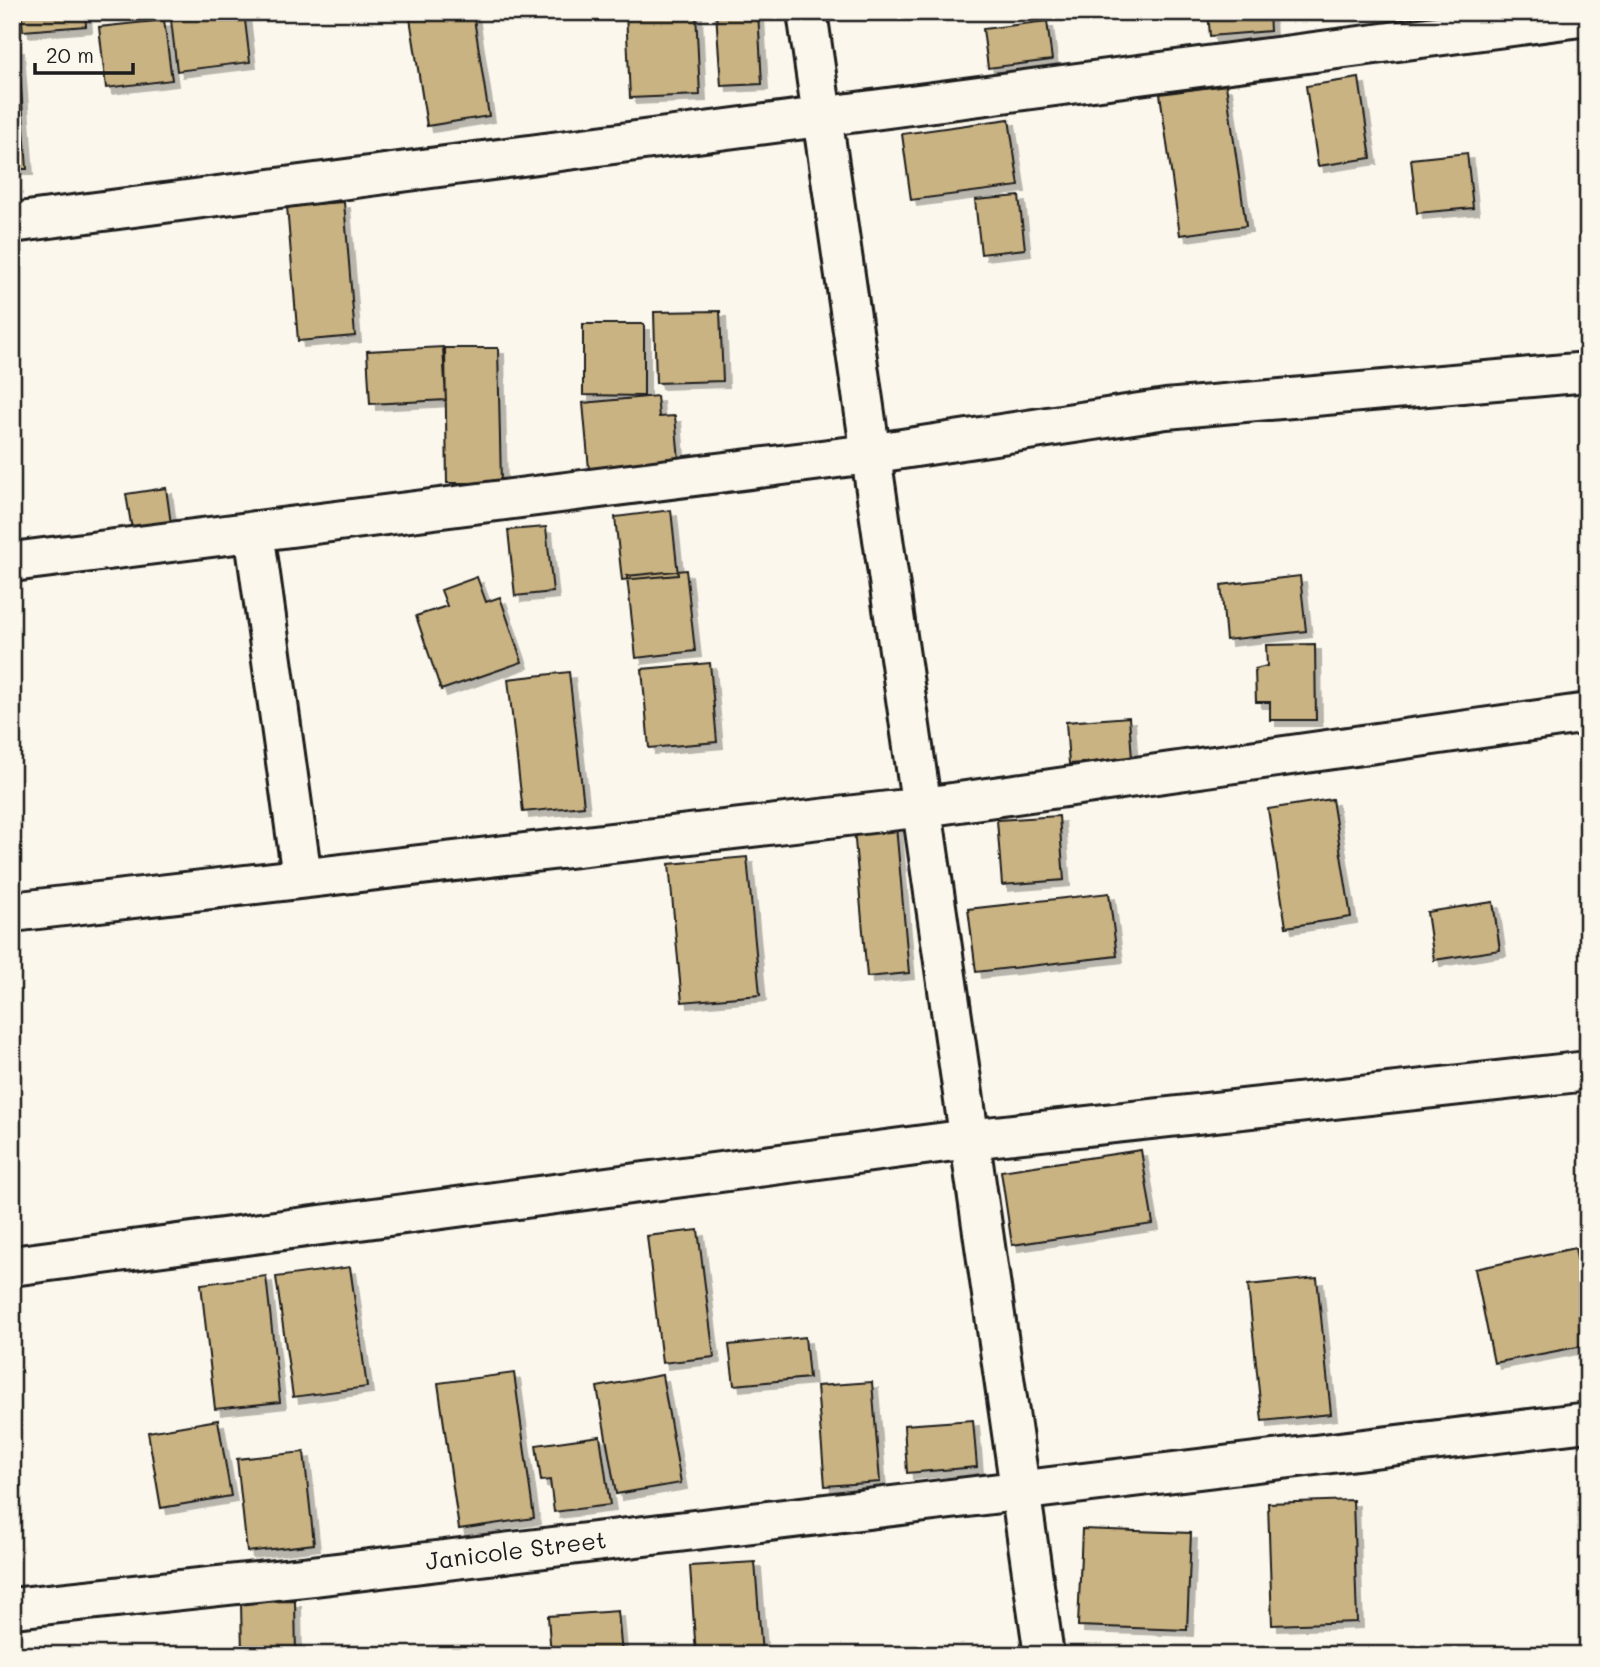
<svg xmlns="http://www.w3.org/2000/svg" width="1600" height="1667" font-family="Mali,sans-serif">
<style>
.building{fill:#cab382;stroke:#1c1c1c;stroke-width:2;filter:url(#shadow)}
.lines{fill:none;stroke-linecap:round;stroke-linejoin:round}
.minor-casing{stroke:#1c1c1c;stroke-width:44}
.minor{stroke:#fbf7ec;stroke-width:38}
.labels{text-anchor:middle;stroke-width:7;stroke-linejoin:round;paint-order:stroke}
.street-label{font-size:24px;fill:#1c1c1c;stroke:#fbf7ec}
</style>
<defs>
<filter id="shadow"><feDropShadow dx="6" dy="6" stdDeviation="0" flood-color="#0004"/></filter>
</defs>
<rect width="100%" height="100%" fill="#fbf7ec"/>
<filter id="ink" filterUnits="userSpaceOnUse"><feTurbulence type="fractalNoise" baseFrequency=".0143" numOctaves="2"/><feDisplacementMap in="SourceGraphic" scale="14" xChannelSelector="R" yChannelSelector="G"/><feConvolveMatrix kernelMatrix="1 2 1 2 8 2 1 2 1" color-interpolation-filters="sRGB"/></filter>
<g filter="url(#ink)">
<path class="building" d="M21,12h64l1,14 -63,5z
M244,12l6,50 -73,9 -6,-51z
M409,12h64l16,104 -62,10z
M626,12h70l4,83 -70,3z
M716,12h42l4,72 -41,2z
M1208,12h61l1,19 -60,5z
M164,20l8,60 -66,8 -7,-61z
M1047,21l5,39 -64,8 -5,-39z
M18,47l9,122h-15v-121z
M1359,78l12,80 -53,8 -12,-80z
M1226,85l20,141 -66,9 -20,-141z
M1009,119l10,67 -108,14 -9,-66z
M1467,153l6,55 -56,5 -6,-54z
M1019,196l6,53 -44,5 -6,-54z
M344,202l11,134 -57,5 -11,-135z
M720,311l3,70 -67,2 -2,-71z
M583,324h61v72l-61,-1z
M443,347l3,53 -76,4 -3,-53z
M445,348h53l3,135h-54z
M657,396l2,21 16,-1 4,44 -90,9 -6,-66z
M166,488l5,36 -39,6 -6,-36z
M671,510l7,65 -56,5 -7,-63z
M546,527l7,65 -38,4 -7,-66z
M686,570l9,81 -59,7 -9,-82z
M1300,576l6,55 -80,9 -5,-55z
M477,577l9,25 14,-5 22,65 -81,28 -25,-74 31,-10 -6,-16z
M1315,644l1,76h-46v-18h-14l-1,-33 12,-3 -1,-21z
M710,663l7,79 -68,6 -7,-79z
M569,672l15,134 -61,6 -15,-133z
M1129,717l3,42 -63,5 -3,-42z
M1332,799l19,118 -65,10 -18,-118z
M1059,816l5,64 -62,5 -5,-65z
M896,826l13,147 -42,4 -13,-148z
M747,857l13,138 -78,7 -13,-138z
M1109,893l8,63 -141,16 -8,-63z
M1493,902l7,48 -66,10 -7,-48z
M1141,1150l12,74 -141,21 -11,-74z
M698,1230l16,127 -52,6 -15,-127z
M1575,1248l13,66v31l-94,18 -19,-94z
M350,1267l17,120 -74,10 -17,-120z
M266,1276l14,126 -65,7 -14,-125z
M1317,1278l14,136 -69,7 -14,-136z
M805,1337l4,41 -75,7 -5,-40z
M514,1373l20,145 -75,11 -21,-146z
M662,1375l19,108 -65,11 -19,-107z
M872,1382l8,100 -55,4 -8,-100z
M218,1420l13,76 -70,12 -13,-76z
M973,1420l4,47 -70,6 -3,-48z
M600,1436l10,69 -56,7 -4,-32 -9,1 -5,-36z
M304,1452l10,92 -67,8 -10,-93z
M1353,1500l4,122 -85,3 -4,-122z
M1082,1529l109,4 -4,97 -109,-4z
M755,1562l7,93h-66l-6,-89z
M295,1601l1,54h-54l-1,-53z
M618,1611l4,44h-71l-3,-39z"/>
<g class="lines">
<defs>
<path id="minor" d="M807,12c79,548 158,1095 237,1643
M12,223l1576,-207
M254,531l48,346
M12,562l857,-108 297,-45 422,-37
M12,912l912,-105 664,-94
M12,1266l957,-127 619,-68
M12,1608l301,-32 1275,-154"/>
</defs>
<use href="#minor" class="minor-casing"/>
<use href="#minor" class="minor"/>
</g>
</g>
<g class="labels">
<g class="street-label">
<text transform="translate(516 1551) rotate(-7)" y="8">Janicole Street</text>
</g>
</g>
<rect width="1600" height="1667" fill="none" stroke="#fbf7ec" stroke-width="42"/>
<rect x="21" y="21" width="1558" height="1625" fill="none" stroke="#1c1c1c" stroke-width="2.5" filter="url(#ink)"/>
<path d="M35 63v10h98v-10" fill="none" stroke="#1c1c1c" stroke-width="3.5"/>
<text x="46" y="63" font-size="21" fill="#1c1c1c" stroke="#fbf7ec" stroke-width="5" paint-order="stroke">20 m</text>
</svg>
